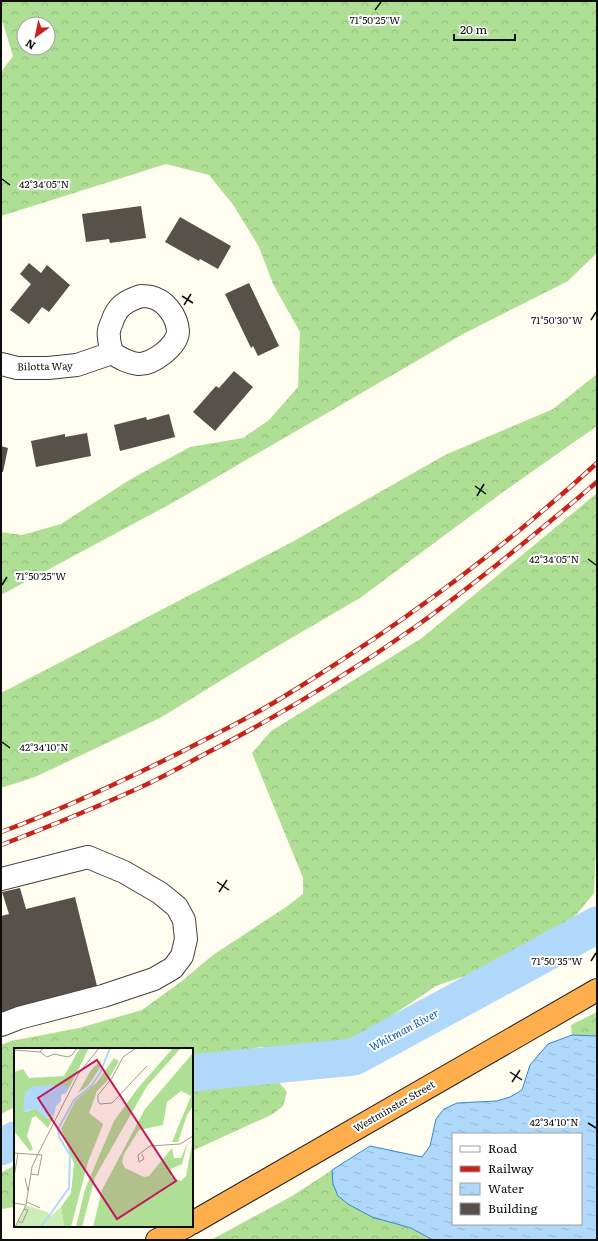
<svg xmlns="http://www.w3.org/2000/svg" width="598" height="1241" font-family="Literata,serif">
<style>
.forest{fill:url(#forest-crowns);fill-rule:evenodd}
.water{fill:url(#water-ripples);stroke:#3187d7;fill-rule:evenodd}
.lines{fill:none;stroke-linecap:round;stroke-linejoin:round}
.river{stroke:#b0d8fb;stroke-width:37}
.building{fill:#58504a}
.minor-casing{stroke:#414141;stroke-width:24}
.highway-casing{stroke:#1f1f1f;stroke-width:24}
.minor{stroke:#fff;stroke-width:22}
.highway{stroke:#ffae4e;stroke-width:22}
.rail-casing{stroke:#c9221b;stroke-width:4.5}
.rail{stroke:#fff;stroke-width:3;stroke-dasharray:9;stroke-linecap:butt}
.ticks{fill:none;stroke:#0e0e0e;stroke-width:1.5}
.labels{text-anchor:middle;stroke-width:4;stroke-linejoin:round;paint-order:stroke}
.street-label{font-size:10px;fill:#0e0e0e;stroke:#fff}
.water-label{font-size:11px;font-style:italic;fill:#0d58aa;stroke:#fff}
.inset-river{fill:none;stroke:#b0d8fb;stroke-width:2}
.inset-road{fill:none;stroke:#9f9d95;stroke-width:1}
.view{fill:#c2185b;fill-opacity:0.15;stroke:#c2185b;stroke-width:2}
.inset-edge{fill:none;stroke:#0e0e0e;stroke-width:2}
.ticks-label{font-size:10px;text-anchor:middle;fill:#0e0e0e;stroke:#fff;stroke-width:4;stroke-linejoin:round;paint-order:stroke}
</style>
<defs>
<pattern id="forest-crowns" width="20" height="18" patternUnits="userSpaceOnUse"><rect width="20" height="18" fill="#afdf94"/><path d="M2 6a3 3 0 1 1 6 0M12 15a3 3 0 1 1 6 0" fill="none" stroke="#95be7e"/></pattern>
<pattern id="water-ripples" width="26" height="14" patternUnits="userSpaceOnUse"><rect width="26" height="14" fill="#b0d8fb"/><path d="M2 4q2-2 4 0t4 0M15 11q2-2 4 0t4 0" fill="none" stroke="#96b8d6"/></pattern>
</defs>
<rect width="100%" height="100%" fill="#fffdef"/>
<path class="forest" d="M1,1h596v252l-29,28 -105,53 -289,168 -173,93v-63l21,3 39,-11 70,-45 59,-32 53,-9 26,-18 29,-33 2,-55 -27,-48 -14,-37 -25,-41 -25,-31 -43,-11 -165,52v-144l12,-16 -12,-39zM24,24h24v24h-24z
M597,374v52l-94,66 -143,106 -96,56 -104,64 -125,59 -34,11v-95l291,-151 153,-87 108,-46z
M597,493v335l-3,65 -17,21 -49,40 -92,32 -79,53 -15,8 -36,4 -45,-4 -69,13v-11h-177v58l-14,7v-69l10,-4 68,-13 63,-18 40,-29 31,-26 73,-48 17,-13v-16l-51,-125 19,-22 151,-93z
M597,1012v24l-25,-1 -1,-10z
M275,1078l12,14 -4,14 -10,8 -81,37v-64z
M15,1165v42l-14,2v-36z
M332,1170l1,14 39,33 39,11 22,12h-222l81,-44z"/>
<path class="water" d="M572,1035l25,1v204h-164l-22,-12 -39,-11 -24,-13 -10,-8 -5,-12 -1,-14 38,-24 52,11 8,-11 6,-27 8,-10 13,-6 40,-2 13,-4 12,-7 8,-25 18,-21zM453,1134h128v90h-128z"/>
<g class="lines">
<path class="river" d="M192,1073l162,-16 243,-132
M1,1147l14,-7"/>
</g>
<path class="building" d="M141,206l5,32 -36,5 -1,-4 -23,3 -4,-28z
M180,217l51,29 -13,23 -18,-10 -1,2 -34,-19z
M29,263l12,10 6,-8 23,20 -21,27 -7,-5 -13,17 -19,-14 21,-26 -11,-10z
M249,283l30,63 -21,10 -5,-10 -2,2 -26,-54z
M234,371l19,16 -38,44 -22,-19 23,-26 3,2z
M169,414l6,23 -55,14 -6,-26 32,-8 1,3z
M87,433l4,23 -55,11 -5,-26 34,-7v3z
M1,446l7,2 -5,24h-2z
M20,888l6,21 49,-12 23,93 -97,25v-99l8,-2 -7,-22z"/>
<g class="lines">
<defs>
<path id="minor" d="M141,296c3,0 7,0 10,1 14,3 26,19 27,34 0,15 -26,34 -40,33 -10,-1 -18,-6 -26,-11 -1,-5 -3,-10 -3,-16 -1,-4 1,-11 3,-15 5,-16 14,-21 29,-26z
M1,364l16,4h31l29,-3 35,-12
M1,879l87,-22 36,15 36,21 17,14 7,13 2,19 -4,17 -9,12 -19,11 -51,17 -84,22 -18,7"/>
<path id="highway" d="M192,1223l405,-233
M157,1240l30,-14"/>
</defs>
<use href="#minor" class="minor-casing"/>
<use href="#highway" class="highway-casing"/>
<use href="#minor" class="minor"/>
<use href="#highway" class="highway"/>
<defs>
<path id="rail" d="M1,832c63,-23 124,-52 184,-82 35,-18 70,-35 103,-56 110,-67 214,-144 309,-231
M1,845c47,-18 94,-37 140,-58 20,-9 40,-20 60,-31 74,-38 146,-81 214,-129 63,-45 123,-95 182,-145"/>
</defs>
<use href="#rail" class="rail-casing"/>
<use href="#rail" class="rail"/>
</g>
<path class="ticks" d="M375,10l6,-8M2,179l8,6M182,296l11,7M184,305l7,-11M591,320l5,-8M475,486l11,8M477,496l7,-12M588,559l8,6M2,585l5,-8M2,742l8,6M217,882l12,8M219,892l8,-12M591,961l5,-8M510,1072l12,8M512,1082l8,-12M588,1123l8,5"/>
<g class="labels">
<g class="street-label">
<text transform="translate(45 366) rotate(-1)" y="4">Bilotta Way</text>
<text transform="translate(394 1106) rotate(-30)" y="4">Westminster Street</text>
</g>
<g class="water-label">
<text transform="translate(404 1030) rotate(-28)" y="4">Whitman River</text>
</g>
</g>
<g transform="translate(14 1048)">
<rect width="179" height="179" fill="#fffdef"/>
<path d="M66,0h9l-20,40 -31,-2 -13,7v19l11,-4 10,10 8,-1 -6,11 -12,-12 -4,2 -5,18 6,13 -3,2 -16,-20v-59l9,-3 6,9 35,-2zM159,0h8l-34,38 -52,91 -13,50h-6l9,-38 29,-68 24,-33zM179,5v53l-6,9 -9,27h-6l19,-46 -10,-5 -14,11 -4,23 -24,5 -15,24 -2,8 3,6 19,9 5,-1 23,-28 2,10h7l7,-16 -6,22 -11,5v8l10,4 5,-5 7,-37v88h-100l9,-37 43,-81zM100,10l5,3 -11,19 -11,11 -8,22 14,11 -1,3 -14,35 -17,65h-7l-3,-20 10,-14 3,-29 -13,-35 14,-28 22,-19zM87,12l-1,8 -12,18 -10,7 13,-23z" fill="#afdf94"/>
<path d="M12,157l21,7 4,4 10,-9 3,20h-49z" fill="#cdedb6"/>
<path d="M51,37l4,3 -3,5 -5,2v6l-5,5 -2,10 -9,2 -9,-10 -13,4 2,-19 4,-4 6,-3z" fill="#b0d8fb"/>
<path class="inset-river" d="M27,179l28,-39 1,-33 -11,-18 -1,-8 16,-29 17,-14 9,-13 10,-25"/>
<path class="inset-road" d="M29,0l-3,4 7,5 7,-3 14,3 4,-2 5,-7M122,0l-13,9 -11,21 -14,17v6l2,3 12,-1 35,-37M0,2l26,2M0,105l28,2 -4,20 -7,-1M128,106l2,5 -5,3 -1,-7 12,-9 30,-2 13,-8M0,129l4,-24M11,130l3,13M13,154l13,6M0,155l12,2M4,173l4,2 6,-13 -4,-1M1,179l11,-22 6,-38 6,-13 41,-81 20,-25"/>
<path class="view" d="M83,12l79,121 -59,38 -79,-121z"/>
<rect width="179" height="179" class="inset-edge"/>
</g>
<g class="ticks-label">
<text x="375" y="24">71°50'25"W</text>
<text x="44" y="188">42°34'05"N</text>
<text x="557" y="324">71°50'30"W</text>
<text x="554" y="563">42°34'05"N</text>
<text x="41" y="580">71°50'25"W</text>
<text x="44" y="751">42°34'10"N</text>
<text x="557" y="965">71°50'35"W</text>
<text x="554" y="1126">42°34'10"N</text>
</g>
<rect width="598" height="1241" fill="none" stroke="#0e0e0e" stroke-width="4"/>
<rect x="452" y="1133" width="130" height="92" fill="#ffffff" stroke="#9f9f9f"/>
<rect x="460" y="1146" width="20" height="6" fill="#ffffff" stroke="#9f9f9f"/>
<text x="488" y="1153" font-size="12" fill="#0e0e0e">Road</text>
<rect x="460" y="1166" width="20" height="6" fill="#c9221b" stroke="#9f9f9f"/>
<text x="488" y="1173" font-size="12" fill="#0e0e0e">Railway</text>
<rect x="460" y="1183" width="20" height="12" fill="url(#water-ripples)" stroke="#9f9f9f"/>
<text x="488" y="1193" font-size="12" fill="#0e0e0e">Water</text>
<rect x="460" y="1203" width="20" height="12" fill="#58504a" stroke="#9f9f9f"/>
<text x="488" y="1213" font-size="12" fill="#0e0e0e">Building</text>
<g transform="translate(36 36) rotate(213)"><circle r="19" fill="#ffffff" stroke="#9f9f9f"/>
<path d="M0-3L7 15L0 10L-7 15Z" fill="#c9221b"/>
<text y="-6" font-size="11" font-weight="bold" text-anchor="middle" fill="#0e0e0e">N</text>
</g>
<path d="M454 34v6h61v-6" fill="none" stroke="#0e0e0e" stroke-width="2"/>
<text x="460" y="34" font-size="12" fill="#0e0e0e" stroke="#ffffff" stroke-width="3" paint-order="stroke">20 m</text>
</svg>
